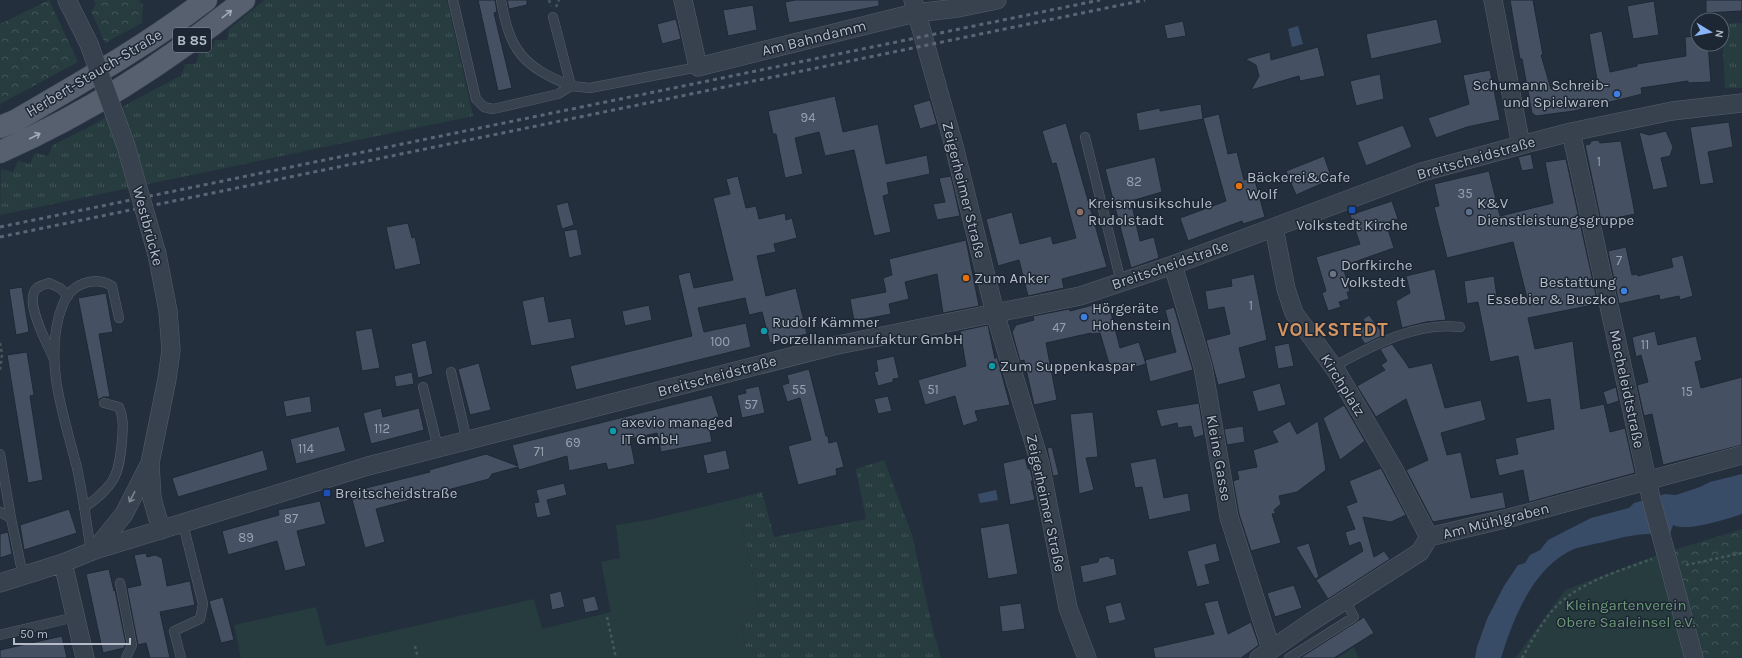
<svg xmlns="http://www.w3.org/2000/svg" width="1742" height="658" font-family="Karla,sans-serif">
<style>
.grass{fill:url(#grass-tufts)}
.forest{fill:url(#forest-crowns)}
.garden{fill:#263c3f}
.water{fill:#394c67}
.building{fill:#455162;stroke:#1f2835}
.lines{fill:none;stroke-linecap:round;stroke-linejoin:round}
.service-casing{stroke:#565f6c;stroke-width:10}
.minor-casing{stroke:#565f6c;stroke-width:19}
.primary-casing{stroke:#414a57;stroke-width:23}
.path{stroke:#44595c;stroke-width:2.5;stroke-dasharray:3 3;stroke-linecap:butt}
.service{stroke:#38414e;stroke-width:9}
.minor{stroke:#38414e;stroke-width:18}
.primary{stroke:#56606e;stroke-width:22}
.rail{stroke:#5a6575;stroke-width:3;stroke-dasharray:4 4;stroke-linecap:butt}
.minor-bridge-casing{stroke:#565f6c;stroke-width:19;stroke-linecap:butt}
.minor-bridge{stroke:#38414e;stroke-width:18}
.oneway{stroke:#a1aab7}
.oneway2{stroke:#7c8592}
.shop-dot{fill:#3f7fe0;stroke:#1d2633;stroke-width:1.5}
.food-dot{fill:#e8710a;stroke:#1d2633;stroke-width:1.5}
.transit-dot{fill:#1a4fb4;stroke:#1d2633;stroke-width:1.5}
.education-dot{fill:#8d6e63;stroke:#1d2633;stroke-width:1.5}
.service-dot{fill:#5c6f8a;stroke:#1d2633;stroke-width:1.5}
.worship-dot{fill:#6b7280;stroke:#1d2633;stroke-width:1.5}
.culture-dot{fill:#0f9aa8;stroke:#1d2633;stroke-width:1.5}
.labels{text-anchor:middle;stroke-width:3;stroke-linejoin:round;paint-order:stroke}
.number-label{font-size:13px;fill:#98a1af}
.shield{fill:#1d2633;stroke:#878f9c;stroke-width:1}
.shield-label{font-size:14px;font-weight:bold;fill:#b4bcc9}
.street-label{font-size:15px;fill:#b4bcc9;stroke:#1d2633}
.poi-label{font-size:15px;fill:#b4bcc9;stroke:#1d2633;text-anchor:start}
.park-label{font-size:15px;fill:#6b9a76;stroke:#1d2633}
.district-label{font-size:19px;font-weight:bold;letter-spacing:1px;fill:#d59563;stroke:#1d2633}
</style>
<defs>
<pattern id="grass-tufts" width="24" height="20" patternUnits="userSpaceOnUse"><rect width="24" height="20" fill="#263c3f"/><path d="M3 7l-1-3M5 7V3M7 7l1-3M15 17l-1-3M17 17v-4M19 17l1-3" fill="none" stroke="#435659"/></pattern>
<pattern id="forest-crowns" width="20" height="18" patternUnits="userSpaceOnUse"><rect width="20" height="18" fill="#263c3f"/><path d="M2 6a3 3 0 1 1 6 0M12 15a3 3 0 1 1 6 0" fill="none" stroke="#435659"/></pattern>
</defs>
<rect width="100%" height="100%" fill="#242f3e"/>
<path class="grass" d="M264,0h183l26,116 -473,99 1,-46 12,3 5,-11 12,3 5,-11 13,3 5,-11 38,-19 40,-24 51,-27 3,-11h11l3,-11 12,-1 4,-12h12l2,-11z
M1742,23v65h-17l-3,-60 3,-4z
M884,460l28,75 20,91 9,32h-194l-7,-47 20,-4 -24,-108 26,-7 12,45 92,-18 -10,-50z"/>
<path class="forest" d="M49,0l29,62 -78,42v-80z
M94,0h45l4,5 -1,18 -37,20 -14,-32 5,-6z
M1742,529v129h-41l-30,-107z"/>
<path class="garden" d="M736,499l24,108 -20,4 7,47h-506l-7,-33 82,-18 10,39 208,-47 8,30 69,-17 -10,-50 19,-4 -4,-33 32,-5z
M1657,555l30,103h-172l50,-68z
M1354,647l5,11h-22z"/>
<path class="water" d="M1298,26l5,18 -11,3 -4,-18z
M1742,474v40c-15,5 -55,18 -69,11l-3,9c-28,-1 -40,1 -66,8 -10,2 -21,4 -30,7 -41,18 -61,70 -73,109h-26l2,-11 10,-28 17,-33 14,-21 7,-2 5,-8 10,-5 8,-10 43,-22 38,-10 5,-5 31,-9 11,1 24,-8 10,-5z
M996,490l2,10 -18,3 -2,-9z"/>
<path class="building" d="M478,0h17l2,12 -3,1 18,75 -14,3z
M507,0h20v5l-18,4z
M795,0h84v6l-90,17 -4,-21z
M1510,0h23l10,55h-2l10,34 46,-9 -8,-46 13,-3 8,41 27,-6v-2l49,-8 -1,-19 13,-1v8h10l3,38 -23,1v-2l-47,7 1,6 -68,17 -38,5 -4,-3 -10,-54h-2z
M1706,0h36v11l-36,2z
M1654,1l5,34 -26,4 -6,-33z
M753,5l4,25 -29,6 -5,-26z
M676,19l5,20 -19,5 -5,-20z
M1437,19l5,24 -71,16 -5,-25z
M1183,21l3,15 -19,3 -3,-14z
M1318,47l7,29 -25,5 -1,-5 -48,14 8,-14 -3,-11 -11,-6 25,-7 1,8z
M1490,70l10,50 -33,7 -31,11 -8,-20 41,-14 -6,-29z
M1380,74l4,25 -28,7 -6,-25z
M835,96l8,36 35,-8 8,40 41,-9 3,19 -43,9 2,11 -6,2 8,36 -17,4 -20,-86 -29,6 -6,-24 -24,6 8,36 -18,4 -9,-44h-3l-5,-23z
M930,100l7,24 -17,5 -7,-24z
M1201,104l2,15 -64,12 -3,-18 24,-5v3z
M1219,114l9,40 9,-2 7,28 10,-3 11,40 -22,7 -1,-3 -54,20 -8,-23 46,-17 -23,-83z
M1729,122l4,25 -25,5 6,31 -14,2 -10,-58z
M1066,123l41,144 -45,12 2,9 -36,8 -9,-36 -21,6 -12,-47 26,-7 8,32 31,-8 2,8 23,-6 -20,-75 -4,1 -10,-33z
M1403,125l9,22 -46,19 -9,-24z
M1666,131l7,16 -3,9 -9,2 7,29 -15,3 -14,-58 10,3z
M1598,140l2,3 21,-2 14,73 -34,7 -16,-76 5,-1 1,-3z
M1531,154l3,15 -12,2 -4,-14z
M1324,156l8,23 -36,16 -10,-24z
M1155,157l7,35 -31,9 9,40 14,-4 5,21 -28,10 -26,-99z
M1566,159l32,145 -70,14 7,31 38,-8 8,68 23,-5 6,28 15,-4 10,45 -106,29 -6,-32 -24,6 -4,-17 23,-5 -3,-16 39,-9 -4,-30 -23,4 -9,-47 -28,6 -12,-60 -11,2 -3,-23 30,-5 4,28 29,-6 -14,-56 -66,16 -13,-51 5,-1 -5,-22 55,-13 11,45 53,-13 -8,-41z
M738,176l8,32 10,-2 3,13 26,-6 1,7 6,-2 5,20 -23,6 2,8 -19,4 9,40 30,-8 11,46 -37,9 -8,-31 -13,3 -4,-17 -47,10 6,24 42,-9 5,24 -175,43 -6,-24 122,-30 -14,-61 12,-3 4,16 39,-8 -20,-82 17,-4 -4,-15z
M951,176l9,40 -23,4 -4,-16 12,-2 -6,-24z
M1392,201l6,18 -12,4 8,25 -51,18 7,26h-3l2,7 -10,3 2,5 -13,4 -6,-18 4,-2 -10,-34 44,-13 -10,-29z
M568,202l6,23 -12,4 -6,-24z
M408,223l4,15 3,-1 6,27 -26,6 -9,-43z
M577,229l5,26 -13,3 -5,-27z
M966,240l13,66 -36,7 -6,-39 -32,8 4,17 -20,5 2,10 -37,7 -4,-22 36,-7 -3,-14 9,-3 -3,-16z
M1626,247l6,28 5,-1 1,2 35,-9 -2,-9 12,-3 10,41 -13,4 -1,-4 -19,4 -1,-5 -40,9 -11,-53z
M1435,269l11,51 -20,2 -24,6 -6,-27 14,-8 -4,-17z
M1254,274l13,66 -28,8 7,30 -28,7 -12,-45 24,-6 -6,-27 -16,3 -3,-19 27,-5 -1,-7z
M22,287l7,45 -13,3 -7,-46z
M106,293l7,39 -14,2 11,63h-7l-5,3 -20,-102z
M544,296l5,26 22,-4 4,20 -44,8 -9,-45z
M1108,301l12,47 19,-6 7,22 -34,10 -12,-41 -8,1 -1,-1 -45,10 11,57 -23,5 -10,-45 -4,1 -8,-29 4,-7 18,-5 -1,-4 36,-7 1,2z
M649,305l3,15 -27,6 -3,-15z
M1174,307l19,63 -43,12 -5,-22 31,-8 -11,-42z
M1369,315l15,20 -19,9 -9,-13 10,-6 -3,-6z
M988,325l7,34 2,-3 13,49 -35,6 3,10 -15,5 -8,-30 -30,9 -7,-25 48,-14 -6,-35z
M372,328l8,40 -18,3 -7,-40z
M1655,331l3,14 38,-9 6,24 -7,2 6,26 41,-11v68l-79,20 -11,-51 -8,2 -7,-31 11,-3 -7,-27 -5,2 -4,-20z
M426,340l7,34 -15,4 -7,-34z
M1289,343l5,23 -16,3 -4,-23z
M1392,344l14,19 3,5 23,-5 13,45 36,-8 5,20 -45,13 6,22 14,-3 10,46 32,-6 3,16 -73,14 -27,-52 22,-10 -22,-61 -30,18 -19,-31 28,-16 -4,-5 6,-4 -7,-12z
M27,352l7,43 -4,1 13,84 -15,3 -21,-128z
M894,356l5,22 -6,1v3l-15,4 -4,-14 4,-1 -2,-11z
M479,363l12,47 -21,5 -12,-46z
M809,369l17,67h2l1,7 8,-2 7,26 -8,2 1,6 -39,10 -10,-39 23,-6 -11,-42 -13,4 -5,-17 7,-2 -2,-8z
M412,372l2,12 -18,3 -2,-11z
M1280,383l6,22 -28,7 -6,-21z
M759,386l6,27 -23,5 -5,-23 9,-2 -1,-4z
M1616,387l3,14 -12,4 -4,-13z
M712,395l7,22 -11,3 4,22 -51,10 -4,-19 -27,6 5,25 -27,6 -2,-7 -37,8 -2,-15 -48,14 -1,-3 -26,7 -3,5 -113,30 9,33 -20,6 -15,-56 80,-20 -1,-2 57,-16 32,12 -6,-21z
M310,396l2,16 -26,5 -3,-16z
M888,396l4,15 -14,3 -4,-15z
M1199,403l5,32 -10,3 -3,-12 -13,2 -1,-5 -16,4 -5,-17z
M1344,405l21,36 -25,19 -17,-42z
M381,408l2,9 36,-9 5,22 -53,14 -8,-31z
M1093,412l5,45 -12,1 8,32 -15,4 -9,-80z
M1290,421l7,13 21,-13 8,49 -29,22 -18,4 2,8 -7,6 2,3 -4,1 9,29 -30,8 -12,-37 -6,-33 6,-2 -2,-8 20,-4 -4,-17 25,-8 -6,-11z
M339,426l7,25 -50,13 -6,-25z
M1243,426l2,16 -18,3 -3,-16z
M1052,447l7,28 -6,1 -6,-28z
M263,450l5,20 -90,27 -6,-19z
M726,450l4,19 -23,5 -4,-19z
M1025,458l3,11h2l3,12h-2l4,19 -25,5 -7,-42z
M1156,458l8,40 24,-5 3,18 -42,9 -7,-33 -7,1 -5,-25z
M1381,468l25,47 -15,7 -28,-5 11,40 10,-6 6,8 -62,40 -12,-19 47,-29 -3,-9 -11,4 -4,-14 10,-3 -9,-23 11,-4 -8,-21z
M564,483l3,12 -20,5 4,15 -14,3 -3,-15 5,-1 -3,-12z
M320,501l6,23 -29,7 9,35 -21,5 -8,-30 -49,14 -6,-24 57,-16 -1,-5z
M69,509l8,24 -53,17 -4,-25z
M1009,523l9,51 -30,5 -8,-51z
M8,532l4,22 -12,4v-24z
M1216,543l4,18 -15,4 5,19 -13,3 -10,-36z
M1309,543l10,34 -4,2 -19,-32z
M146,553l1,4 8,-2 7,3 5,28 23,-5 5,24 -35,7 10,46h-20l-4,-15 -8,2 -11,-57 14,-3 -7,-30z
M1108,556l3,3 3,-1 3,17 -34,8 -3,-17 18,-4 1,-4z
M109,569l5,22 1,-1 11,54 -2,4 -21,5 -17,-79z
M1294,585l8,23 -27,9 -8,-24z
M561,591l4,16 -13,3 -3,-16z
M595,596l4,14 -14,3 -3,-14z
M223,597l11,43 -13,3 -12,-42z
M1218,600l10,34 23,-12 8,23 -18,13h-86l-2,-10 61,-14 -10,-31z
M1121,602l5,18 -17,4 -4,-18z
M1021,603l4,26 -23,3 -3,-26z
M1364,617l10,16 -40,25h-34z
M62,636l5,22h-67v-8z"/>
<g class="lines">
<defs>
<path id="service" d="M453,0l23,99 8,8 9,2 65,-15 13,-8 19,2 108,-21
M501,0c9,52 22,66 70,86l-18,-69
M1085,137l36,145
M53,357c-6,-14 -30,-57 -16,-69 3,-2 8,-4 12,-5l11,5 8,8
M1333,367c37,-20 83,-46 127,-40
M451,372l16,69
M423,387l15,61
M0,454l11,64 12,58
M84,508c30,-23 35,-30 38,-68 1,-13 2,-22 -3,-33l-15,-4
M0,512l11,6
M91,552c-4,-28 -8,-56 -14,-84 -12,-50 -32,-99 -18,-152 4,-13 8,-25 21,-31 11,-5 22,-5 32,1l7,32
M120,583l12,62 -6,13
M0,635l75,-18
M181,658l-7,-27 26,-12 3,-15 -20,-80
M1289,658l65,-41 -9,-17"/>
<path id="minor" d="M67,0l22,44
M683,0l15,67 217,-54 43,-5 39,-8
M913,0l41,146 41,167 45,150 28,145 19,50
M1493,0l28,145
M1571,132l80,366 43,160
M1274,228l12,61 8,24 43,59 56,96 36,69
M157,254l11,57 3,39 -4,29 -17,84 2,35 9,32
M1173,265l30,102 26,150 42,132
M95,550l29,-36 26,-51
M63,563l22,95
M0,583l63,-20 32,-13 273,-84 465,-120 247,-50 93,-31 249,-93 99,-27 50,-13 101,-21 70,-8
M1259,658l52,-36 109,-70 9,-15 84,-20 229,-62"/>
<path id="primary" d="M0,127l15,-6c65,-38 131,-75 191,-121
M0,152c88,-39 169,-91 244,-152"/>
</defs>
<use href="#service" class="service-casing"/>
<use href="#minor" class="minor-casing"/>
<use href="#primary" class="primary-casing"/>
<path class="path" d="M549,0l2,6
M556,7l3,-7
M0,343l2,11 -2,17
M1686,565l56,-12
M607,617l9,41
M415,646l3,12
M1522,658c8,-14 16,-29 26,-42 24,-32 68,-44 104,-57"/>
<use href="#service" class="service"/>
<use href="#minor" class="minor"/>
<use href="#primary" class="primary"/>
<path class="rail" d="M0,227l1100,-227
M0,237l1145,-237"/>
<defs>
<path id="minor-bridge" d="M89,44l37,102 31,108"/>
</defs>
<use href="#minor-bridge" class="minor-bridge-casing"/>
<use href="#minor-bridge" class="minor-bridge"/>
</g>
<defs><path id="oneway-shaft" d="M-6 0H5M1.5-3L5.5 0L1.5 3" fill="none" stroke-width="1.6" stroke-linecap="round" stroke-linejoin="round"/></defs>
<g class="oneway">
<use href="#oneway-shaft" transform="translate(227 14) rotate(-38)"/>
<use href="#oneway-shaft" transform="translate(35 136) rotate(-27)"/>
</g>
<use class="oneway2" href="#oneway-shaft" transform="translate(132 497) rotate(117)"/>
<g class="shop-dot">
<circle cx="1617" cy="94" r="4"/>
<circle cx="1624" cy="291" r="4"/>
<circle cx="1084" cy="317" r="4"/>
</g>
<g class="food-dot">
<circle cx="1239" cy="186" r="4"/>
<circle cx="966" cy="278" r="4"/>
</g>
<g class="transit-dot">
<rect x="1348" y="206" width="8" height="8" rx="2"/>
<rect x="323" y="489" width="8" height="8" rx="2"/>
</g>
<circle class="education-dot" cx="1080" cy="212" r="4"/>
<circle class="service-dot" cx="1469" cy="212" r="4"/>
<circle class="worship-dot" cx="1333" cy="274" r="4"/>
<g class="culture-dot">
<circle cx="764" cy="331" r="4"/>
<circle cx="992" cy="366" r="4"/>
<circle cx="613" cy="431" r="4"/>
</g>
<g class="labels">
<g class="number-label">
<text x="808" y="122">94</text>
<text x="1599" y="166">1</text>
<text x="1134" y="186">82</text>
<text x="1465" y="198">35</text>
<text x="1619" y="265">7</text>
<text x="1251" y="310">1</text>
<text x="1059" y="332">47</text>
<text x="720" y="346">100</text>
<text x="1645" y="349">11</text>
<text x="799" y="394">55</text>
<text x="933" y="394">51</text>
<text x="1687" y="396">15</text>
<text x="751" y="409">57</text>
<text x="382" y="433">112</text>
<text x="573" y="447">69</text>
<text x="306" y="453">114</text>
<text x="539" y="456">71</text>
<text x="291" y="523">87</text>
<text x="246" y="542">89</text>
</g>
<rect class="shield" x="173" y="28" width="38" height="24" rx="3"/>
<g class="shield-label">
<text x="192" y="45">B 85</text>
</g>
<g class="street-label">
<text transform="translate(814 38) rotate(-14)" y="5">Am Bahndamm</text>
<text transform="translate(94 73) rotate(-31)" y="5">Herbert-Stauch-Straße</text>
<text transform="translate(1476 158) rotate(-16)" y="5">Breitscheidstraße</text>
<text transform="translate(964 190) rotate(76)" y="5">Zeigerheimer Straße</text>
<text transform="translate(148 226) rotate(75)" y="5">Westbrücke</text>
<text transform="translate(1170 265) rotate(-19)" y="5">Breitscheidstraße</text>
<text transform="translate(717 376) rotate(-15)" y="5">Breitscheidstraße</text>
<text transform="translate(1343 385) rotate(58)" y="5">Kirchplatz</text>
<text transform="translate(1627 389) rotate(78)" y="5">Macheleidtstraße</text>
<text transform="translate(1219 458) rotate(80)" y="5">Kleine Gasse</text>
<text transform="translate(1046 503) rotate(78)" y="5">Zeigerheimer Straße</text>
<text transform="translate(1496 521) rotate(-14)" y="5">Am Mühlgraben</text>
</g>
<g class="poi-label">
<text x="1609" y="90" text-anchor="end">Schumann Schreib-<tspan x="1609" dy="17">und Spielwaren</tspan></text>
<text x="1247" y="182">Bäckerei&amp;Cafe<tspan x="1247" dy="17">Wolf</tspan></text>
<text x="1088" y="208">Kreismusikschule<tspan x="1088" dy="17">Rudolstadt</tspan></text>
<text x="1477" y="208">K&amp;V<tspan x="1477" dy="17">Dienstleistungsgruppe</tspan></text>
<text x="1352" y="230" text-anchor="middle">Volkstedt Kirche</text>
<text x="1341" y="270">Dorfkirche<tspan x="1341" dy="17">Volkstedt</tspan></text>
<text x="974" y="283">Zum Anker</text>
<text x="1616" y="287" text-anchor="end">Bestattung<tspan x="1616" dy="17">Essebier &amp; Buczko</tspan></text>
<text x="1092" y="313">Hörgeräte<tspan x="1092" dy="17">Hohenstein</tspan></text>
<text x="772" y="327">Rudolf Kämmer<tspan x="772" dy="17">Porzellanmanufaktur GmbH</tspan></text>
<text x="1000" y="371">Zum Suppenkaspar</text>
<text x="621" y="427">axevio managed<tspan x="621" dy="17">IT GmbH</tspan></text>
<text x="335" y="498">Breitscheidstraße</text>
</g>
<g class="park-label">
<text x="1626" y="610">Kleingartenverein<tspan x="1626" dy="17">Obere Saaleinsel e.V.</tspan></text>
</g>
<g class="district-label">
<text x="1333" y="336">VOLKSTEDT</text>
</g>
</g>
<g transform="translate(1710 32) rotate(100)"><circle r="19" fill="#1d2633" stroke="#59626f"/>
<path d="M0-3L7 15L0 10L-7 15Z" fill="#8ab4f8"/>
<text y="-6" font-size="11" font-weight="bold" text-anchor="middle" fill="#b4bcc9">N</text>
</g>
<path d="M14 638v6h116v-6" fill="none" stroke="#b4bcc9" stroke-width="2"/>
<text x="20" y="638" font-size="12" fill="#b4bcc9" stroke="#1d2633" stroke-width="3" paint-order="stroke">50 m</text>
</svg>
